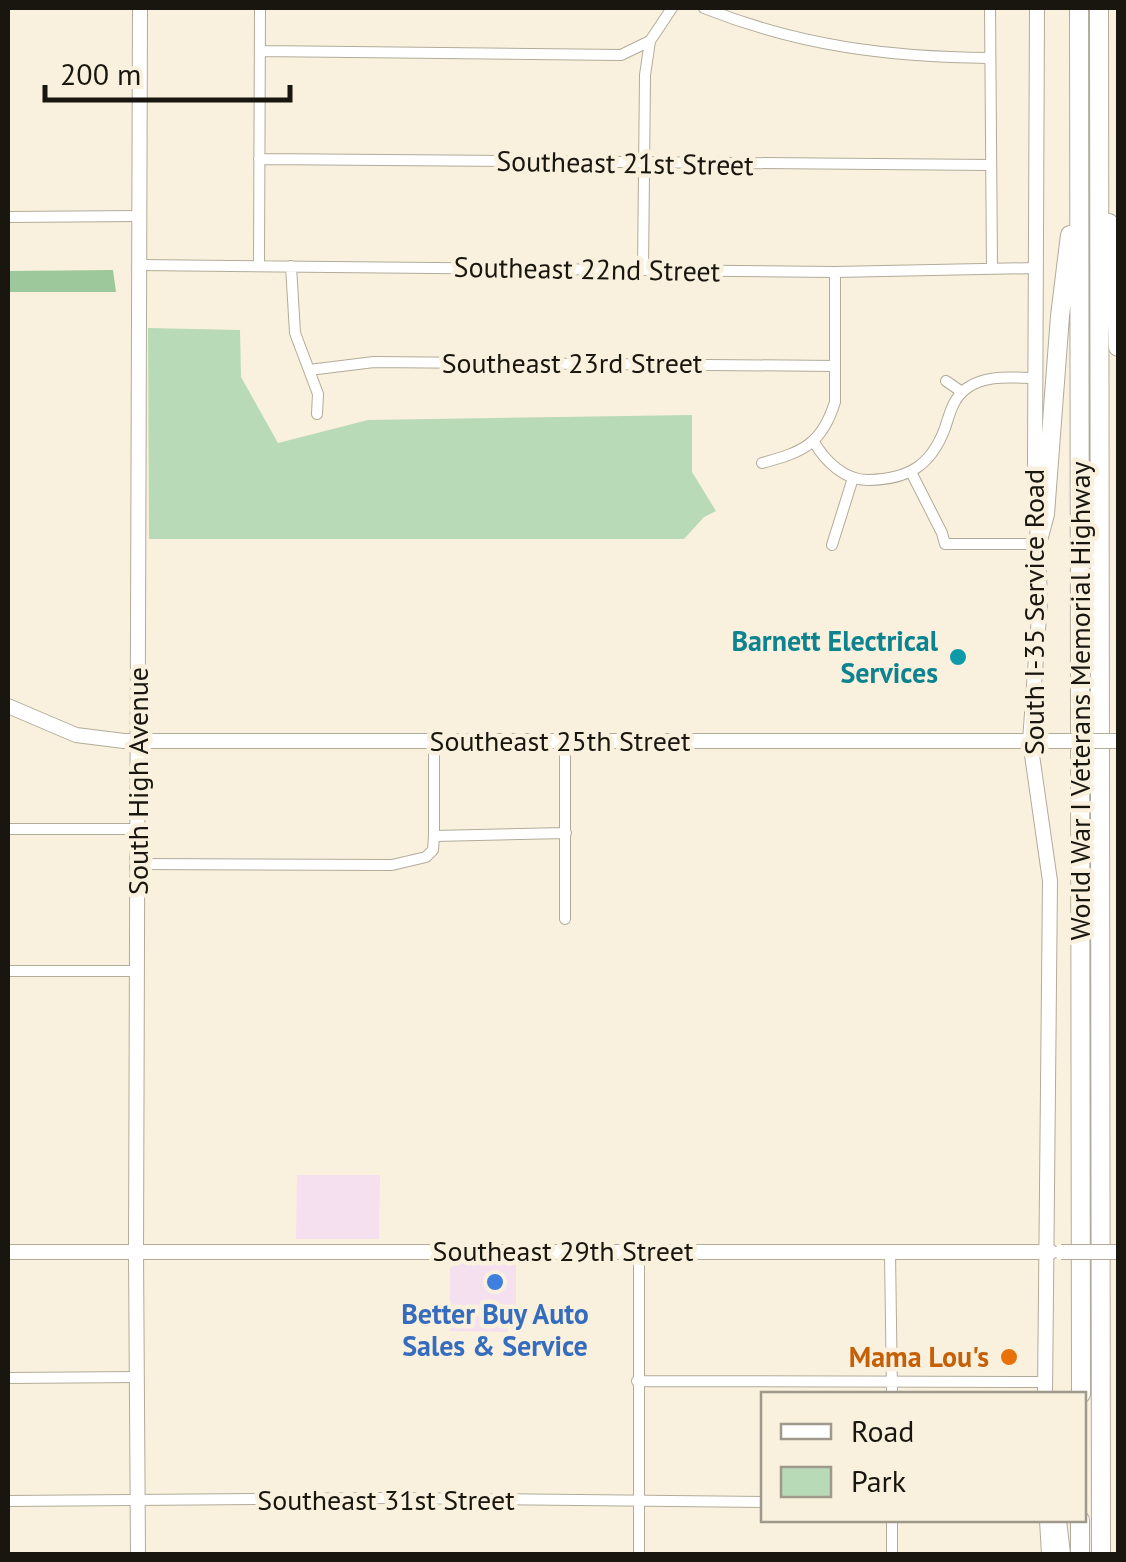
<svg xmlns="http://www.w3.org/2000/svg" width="1126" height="1562" font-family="'PT Sans',sans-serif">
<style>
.commercial{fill:#f5e0ef}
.green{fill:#b8dab7}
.forest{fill:#9cc89b}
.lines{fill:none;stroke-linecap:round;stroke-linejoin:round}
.street-casing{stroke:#b3ab9a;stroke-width:12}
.secondary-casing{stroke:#b3ab9a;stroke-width:16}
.highway-casing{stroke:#b3ab9a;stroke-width:20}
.street{stroke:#fff;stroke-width:10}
.secondary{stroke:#fff;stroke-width:14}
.highway{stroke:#fff;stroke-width:18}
.secondary-bridge-casing{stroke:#b3ab9a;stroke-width:16;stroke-linecap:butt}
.secondary-bridge{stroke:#fff;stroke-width:14}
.culture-dot{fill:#0f9aa8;stroke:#f9f1de;stroke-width:4}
.shop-dot{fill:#3f7fe0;stroke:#f9f1de;stroke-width:4}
.food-dot{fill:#e8710a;stroke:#f9f1de;stroke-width:4}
.labels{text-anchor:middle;stroke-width:9;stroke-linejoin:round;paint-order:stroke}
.street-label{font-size:28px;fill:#19160f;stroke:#f9f1de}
.culture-label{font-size:28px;font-weight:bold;fill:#0d838f;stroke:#f9f1de;text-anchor:end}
.shop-label{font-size:28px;font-weight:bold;fill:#366cbe;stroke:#f9f1de}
.food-label{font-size:28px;font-weight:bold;fill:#c56008;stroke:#f9f1de;text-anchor:end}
</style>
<rect width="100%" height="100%" fill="#f9f1de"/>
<path class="commercial" d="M297,1175h83l-1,64h-83z
M459,1263h57v55h-8v14l-58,-1v-63z"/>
<path class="green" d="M148,328l92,2 1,47 37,66 90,-23 324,-5v57l24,39 -12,6 -20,22h-535z"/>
<path class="forest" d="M113,270l3,22h-108v-21z"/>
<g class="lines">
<defs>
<path id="street" d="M704,8c96,38 184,49 286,50
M990,8l2,260
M260,51l361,4 29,-14
M259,159l732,6
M8,217l131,-1
M139,265l696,7 200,-4
M259,266l1,-258
M291,266l4,67 23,61 -1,20
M643,270l2,-195 5,-34 22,-33
M309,370l65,-8 461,4
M946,381l16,11
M814,442c11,19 31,39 55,38 39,-1 62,-14 76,-52 5,-15 8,-30 22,-40 20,-14 45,-10 68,-10
M762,463c41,-11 60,-19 73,-61v-130
M912,474l30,59 3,11h92
M832,545l21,-67
M8,829h130
M434,836v-95
M138,864l254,1 34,-8 7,-7 1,-14 132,-3
M565,919v-178
M8,971h129
M639,1252v302
M890,1252l2,142
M8,1378l130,-1
M637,1381l408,1
M8,1501l381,-3 375,4
M892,1554v-34"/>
<path id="secondary" d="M1037,8l-2,453 5,141 -10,139 20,140 -5,513
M8,706l68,29 48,6h937
M8,1252h1043
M1047,1520l2,34
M138,1554l-2,-302 4,-1244"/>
<path id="highway" d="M1079,8l2,1386
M1099,8l2,1546
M1109,223l7,40 2,84
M1037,544l8,-30 15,-198 10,-81
M1057,1520l4,34
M1080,1554v-34"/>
</defs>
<use href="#street" class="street-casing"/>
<use href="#secondary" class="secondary-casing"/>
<use href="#highway" class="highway-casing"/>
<use href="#street" class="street"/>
<use href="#secondary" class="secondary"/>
<use href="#highway" class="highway"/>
<defs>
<path id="secondary-bridge" d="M1061,741h57
M1061,1252h57"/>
</defs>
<use href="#secondary-bridge" class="secondary-bridge-casing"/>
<use href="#secondary-bridge" class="secondary-bridge"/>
</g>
<circle class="culture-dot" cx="958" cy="657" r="10"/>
<circle class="shop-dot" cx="495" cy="1282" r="10"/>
<circle class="food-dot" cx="1009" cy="1357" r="10"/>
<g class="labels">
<g class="street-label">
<text transform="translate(625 163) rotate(1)" y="10">Southeast 21st Street</text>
<text transform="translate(587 269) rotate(1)" y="10">Southeast 22nd Street</text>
<text x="572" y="373">Southeast 23rd Street</text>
<text transform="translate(1034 612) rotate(-90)" y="10">South I-35 Service Road</text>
<text transform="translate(1080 701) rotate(-90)" y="10">World War I Veterans Memorial Highway</text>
<text x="560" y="751">Southeast 25th Street</text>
<text transform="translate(138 781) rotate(-90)" y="10">South High Avenue</text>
<text x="563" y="1261">Southeast 29th Street</text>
<text x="386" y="1510">Southeast 31st Street</text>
</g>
<g class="culture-label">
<text x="938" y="651">Barnett Electrical<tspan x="938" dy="32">Services</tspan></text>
</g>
<g class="shop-label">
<text x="495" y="1324">Better Buy Auto<tspan x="495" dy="32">Sales &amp; Service</tspan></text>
</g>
<g class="food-label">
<text x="989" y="1367">Mama Lou's</text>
</g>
</g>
<rect width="1126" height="1562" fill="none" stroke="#19160f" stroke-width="20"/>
<rect x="761" y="1392" width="325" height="130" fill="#f9f1de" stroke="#9f998b" stroke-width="2.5"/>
<rect x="781" y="1424" width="50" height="15" fill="#ffffff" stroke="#9f998b" stroke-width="2.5"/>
<text x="851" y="1442" font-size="30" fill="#19160f">Road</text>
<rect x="781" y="1467" width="50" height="30" fill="#b8dab7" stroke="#9f998b" stroke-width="2.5"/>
<text x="851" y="1492" font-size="30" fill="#19160f">Park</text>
<path d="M45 85v15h245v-15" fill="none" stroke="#19160f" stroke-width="5"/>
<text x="60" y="85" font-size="30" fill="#19160f" stroke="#f9f1de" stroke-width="8" paint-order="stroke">200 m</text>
</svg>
